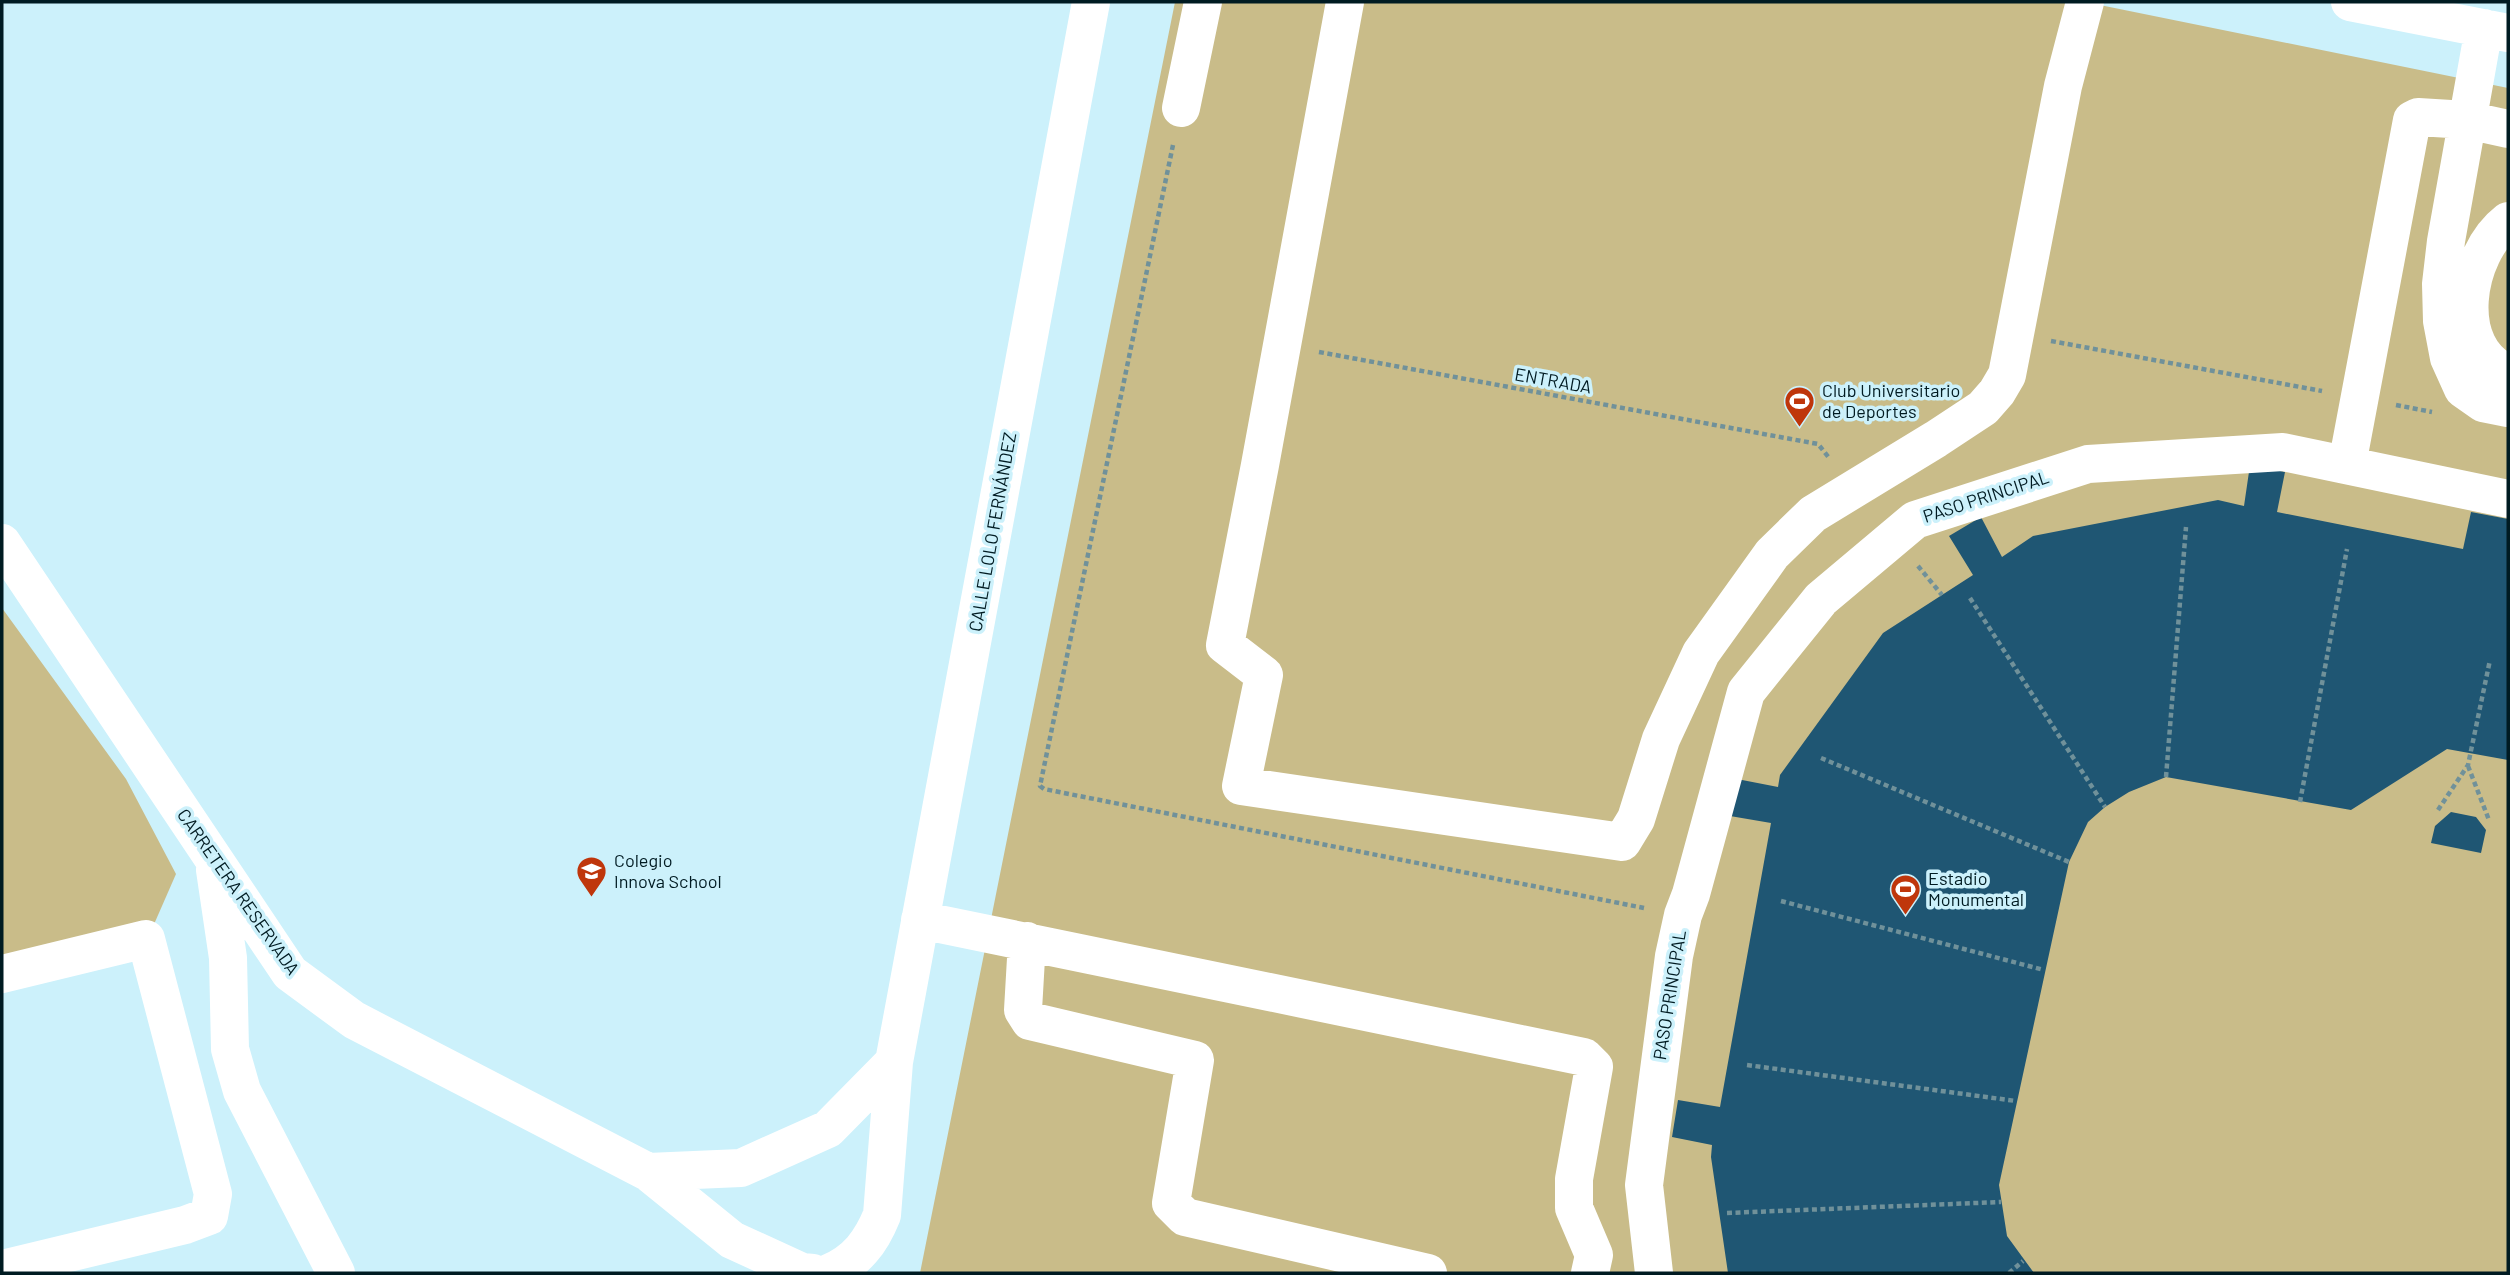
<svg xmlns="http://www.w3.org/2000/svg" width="2510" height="1275" font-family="Barlow,sans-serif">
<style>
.green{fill:#c9bc89}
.building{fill:#1f5673}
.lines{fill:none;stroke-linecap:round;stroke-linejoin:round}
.path{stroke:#70919a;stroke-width:4.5;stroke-dasharray:5 3.5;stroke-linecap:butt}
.minor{stroke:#fff;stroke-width:38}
.labels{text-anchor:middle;stroke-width:7;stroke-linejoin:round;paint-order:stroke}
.street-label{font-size:18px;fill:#001b22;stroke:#ccf1fb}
.poi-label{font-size:18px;fill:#001b22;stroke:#ccf1fb;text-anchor:start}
</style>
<rect width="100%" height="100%" fill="#ccf1fb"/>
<path class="green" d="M1175,2h910l423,86v1185h-1588z
M2,608l124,171 50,95 -28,64 -146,35z"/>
<path class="building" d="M2250,465l35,7 -8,40 186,37 8,-37 37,7v241l-61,-11 -96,61 -185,-33 -37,15 -24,15 -17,15 -19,40 -70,323 8,51 27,37h-306l-17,-116 1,-12 -40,-8 6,-37 42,7 51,-284 -41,-7 7,-37 41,8 2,-12 103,-142 90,-58 -24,-39 32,-19 21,40 31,-21 185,-36 26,6z
M2451,812l25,5 10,13 -5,23 -50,-10 4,-17z"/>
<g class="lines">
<path class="path" d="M1173,145l-133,641 4,3 600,119
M2051,341l271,50
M1319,352l499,92 12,15
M2396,405l36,7
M1918,566l24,29
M1970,598l135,209
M1821,758l248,104
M2468,766l21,54
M2166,777l20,-250
M2300,802l47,-253
M2438,810l30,-45 22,-105
M1781,901l263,69
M1747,1065l269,36
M1727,1213l274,-11
M2009,1273l14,-12"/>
<path class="minor" d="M1345,2l-85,463 -35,180 39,30 -23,111 381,56 14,-23 25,-80 40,-86 71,-99 41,-40 123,-75 47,-31 14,-16 10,-17 56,-289 22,-84
M2350,2l158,31
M2484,28l-38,213 -5,43 1,37 7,37 14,31 20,14 25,5
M1181,108l22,-106
M2508,221c-43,33 -59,128 0,152
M2347,465l65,-345 6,-3 49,3 41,9
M2,543l288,430 64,47 294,152 84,68 70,32 11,1
M215,870l13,88 2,91 12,42 94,182
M920,920l664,137 10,10 -20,112v29l20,47 -4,18
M1027,941l-4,69 7,11 165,39 -24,143 14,14 243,56
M2,974l144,-35 67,255 -4,22 -24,9 -183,44
M648,1172l93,-4 87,-39 66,-67
M829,1273c28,-12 42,-31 53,-58l12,-153 197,-1060
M1654,1273l-10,-88 30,-229 9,-41 8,-21 55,-202 75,-93 94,-79 173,-56 195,-12 225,47"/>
</g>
<defs>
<symbol id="stadium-pin" viewBox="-11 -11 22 30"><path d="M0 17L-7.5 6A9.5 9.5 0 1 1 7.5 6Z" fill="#bf360b" stroke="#ccf1fb"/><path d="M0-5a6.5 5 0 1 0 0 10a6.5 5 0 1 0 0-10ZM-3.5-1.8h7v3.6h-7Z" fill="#fff"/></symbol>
<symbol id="school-pin" viewBox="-11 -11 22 30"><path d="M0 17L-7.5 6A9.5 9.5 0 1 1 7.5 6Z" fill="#bf360b" stroke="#ccf1fb"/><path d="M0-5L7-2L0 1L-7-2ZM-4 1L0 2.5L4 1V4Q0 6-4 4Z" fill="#fff"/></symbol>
</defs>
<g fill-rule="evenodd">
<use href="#stadium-pin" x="1782" y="384" width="35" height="47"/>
<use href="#school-pin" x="574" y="854" width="35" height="47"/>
<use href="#stadium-pin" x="1888" y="872" width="35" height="47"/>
</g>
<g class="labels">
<g class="street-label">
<text transform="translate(1553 381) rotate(10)" y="6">ENTRADA</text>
<text transform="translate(1986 497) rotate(-18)" y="6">PASO PRINCIPAL</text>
<text transform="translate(993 532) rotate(-80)" y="6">CALLE LOLO FERNÁNDEZ</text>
<text transform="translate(238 892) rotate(55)" y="6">CARRETERA RESERVADA</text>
<text transform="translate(1670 995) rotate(-81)" y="6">PASO PRINCIPAL</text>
</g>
<g class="poi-label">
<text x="1822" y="397">Club Universitario<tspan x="1822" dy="21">de Deportes</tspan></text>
<text x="614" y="867">Colegio<tspan x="614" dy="21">Innova School</tspan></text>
<text x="1928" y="885">Estadio<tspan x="1928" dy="21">Monumental</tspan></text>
</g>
</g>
<rect width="2510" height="1275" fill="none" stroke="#001b22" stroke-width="7"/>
</svg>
